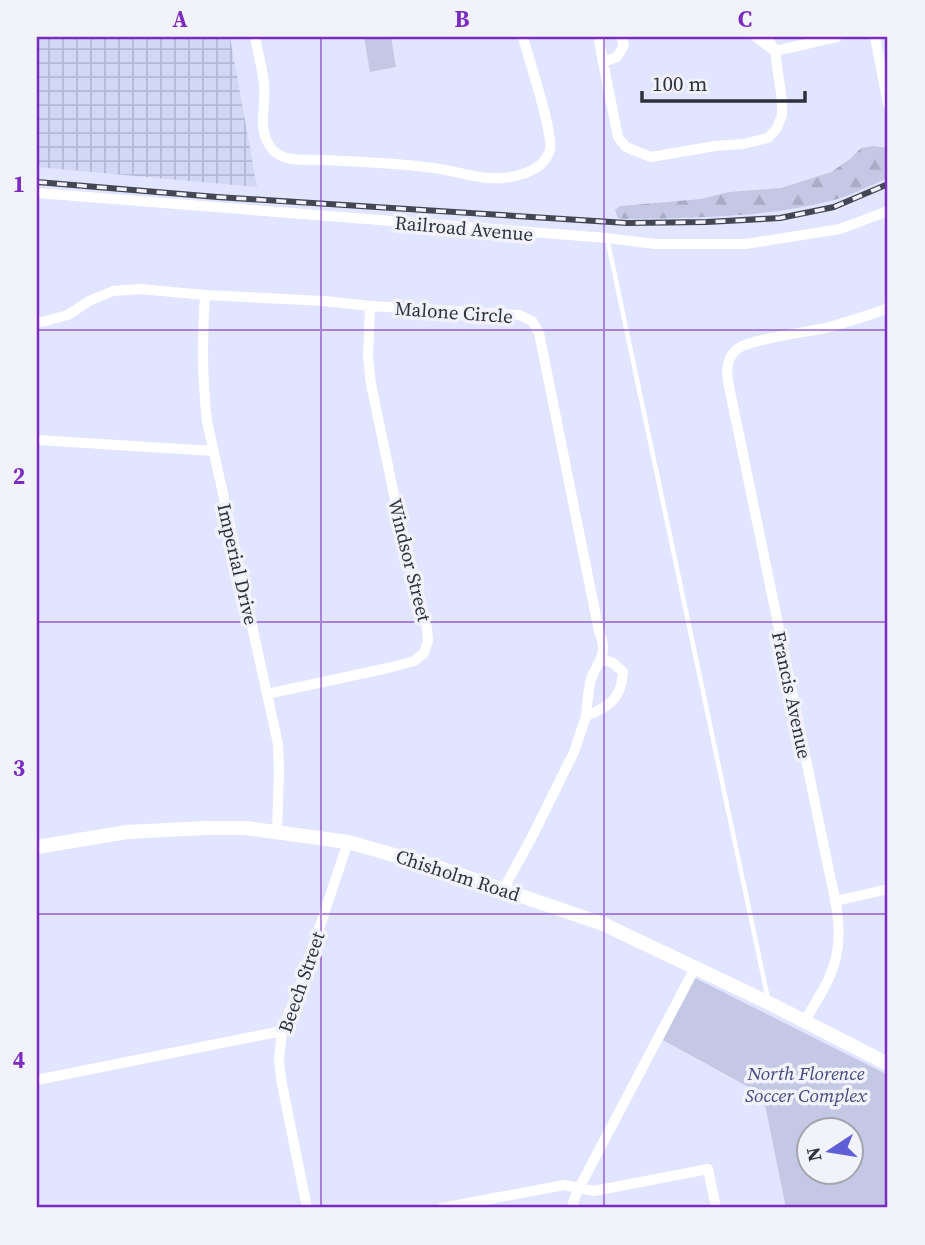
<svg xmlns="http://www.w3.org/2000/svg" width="925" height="1245" font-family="'Source Serif 4',serif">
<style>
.industrial{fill:url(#industrial-grid)}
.forest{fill:url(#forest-firs)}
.park{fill:#c4c8e5;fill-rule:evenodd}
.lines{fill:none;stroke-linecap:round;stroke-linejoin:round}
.lane{stroke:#fff;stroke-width:4.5}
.street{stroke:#fff;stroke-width:10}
.secondary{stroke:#fff;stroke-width:14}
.rail-casing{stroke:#444654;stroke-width:6}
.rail{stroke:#f2f3fa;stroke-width:3.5;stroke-dasharray:10;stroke-linecap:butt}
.grid{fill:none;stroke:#7b2cbf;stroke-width:2;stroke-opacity:0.55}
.labels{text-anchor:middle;stroke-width:7;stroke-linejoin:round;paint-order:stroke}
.street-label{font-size:19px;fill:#2f313d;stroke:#f2f3fa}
.park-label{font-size:19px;font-style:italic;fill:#44487d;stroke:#f2f3fa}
.neatline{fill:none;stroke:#7b2cbf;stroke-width:2.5}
.grid-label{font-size:23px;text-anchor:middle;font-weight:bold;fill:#7b2cbf}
</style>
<defs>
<pattern id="industrial-grid" width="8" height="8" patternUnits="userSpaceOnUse" patternTransform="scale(1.75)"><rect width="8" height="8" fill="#d2d7f5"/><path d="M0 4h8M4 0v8" fill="none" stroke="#b5b9d3"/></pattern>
<pattern id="forest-firs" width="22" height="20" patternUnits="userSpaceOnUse" patternTransform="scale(1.75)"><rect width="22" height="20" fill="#c4c8e5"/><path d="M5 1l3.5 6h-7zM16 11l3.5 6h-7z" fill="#a9acc5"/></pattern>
</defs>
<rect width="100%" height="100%" fill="#e1e5ff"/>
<path class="industrial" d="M37,37h193l27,150 -220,-20z"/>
<path class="forest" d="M873,146l15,2v30c-17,7 -36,17 -54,22 -68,18 -139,18 -209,19l-7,-1 -3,-8 5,-4 81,-7 28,-7 52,-4 50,-16 19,-13 11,-11z"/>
<path class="park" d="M364,37h27l5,30 -26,5z
M695,978l193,97v133h-102l-23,-113 -100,-55zM810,1130h42v42h-42z"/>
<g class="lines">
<path class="lane" d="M607,238l161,761"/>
<path class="street" d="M255,37c3,15 7,31 9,46 3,23 -9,47 9,67 12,13 35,9 51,10 38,2 78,3 116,9 21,3 40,11 63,9 17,-2 41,-8 47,-28 4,-16 -22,-93 -27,-113
M602,37l-3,4 4,21 14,-5 7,-12 -3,-8
M756,37l16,12
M875,37l13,67
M775,51l62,-14
M603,62l15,75 8,10 25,10 64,-11 28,-2 25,-6 9,-10 5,-13v-14l-7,-50 -8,-14
M37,193l570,45 48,6h91l94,-15 48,-18
M205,295c-3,43 -3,84 2,126l71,323 1,26 -2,62
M37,322h5l26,-7 21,-14 24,-10 27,-2 65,6 119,6 46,5 149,9 13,6 7,12 60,298c11,27 -3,29 -9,52 -2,11 -3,22 -4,33
M37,440l176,11
M267,694l121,-26 26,-7 10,-8 4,-12 -1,-13 -29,-114 -27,-130 -3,-26 2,-52
M503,890l30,-55 41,-83 12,-36c23,-9 36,-18 37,-44l-10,-9 -11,-4
M836,901l52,-12
M805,1021c8,-16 20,-31 26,-48 14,-33 6,-68 -2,-102l-99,-480c-3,-14 -6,-30 6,-41 12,-11 71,-18 90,-22 21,-6 42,-12 62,-20
M37,1080l245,-49
M307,1208l-26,-129 -2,-20 3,-28 18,-45 48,-144
M442,1208l122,-23 30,6 114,-22 8,39
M574,1208l-1,-6 6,-14 116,-220"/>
<path class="secondary" d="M37,847l90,-15 79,-4h40l102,14 92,26 163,56 166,79 119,61"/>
<defs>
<path id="rail" d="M37,182l180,15 410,26 80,-1 73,-4 54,-11 54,-23"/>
</defs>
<use href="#rail" class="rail-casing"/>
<use href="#rail" class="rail"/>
</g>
<path class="grid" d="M321,37v1171M604,37v1171M37,330h851M37,622h851M37,914h851"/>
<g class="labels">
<g class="street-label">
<text transform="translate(464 228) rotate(5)" y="7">Railroad Avenue</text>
<text transform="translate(454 312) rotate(4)" y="7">Malone Circle</text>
<text transform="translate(410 560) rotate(76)" y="7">Windsor Street</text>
<text transform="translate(238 564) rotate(77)" y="7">Imperial Drive</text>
<text transform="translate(792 695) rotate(78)" y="7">Francis Avenue</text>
<text transform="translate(458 875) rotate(18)" y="7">Chisholm Road</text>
<text transform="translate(301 982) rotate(-71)" y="7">Beech Street</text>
</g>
<g class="park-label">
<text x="806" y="1080">North Florence<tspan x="806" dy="22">Soccer Complex</tspan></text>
</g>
</g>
<rect width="925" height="1245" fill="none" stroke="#f2f3fa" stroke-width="77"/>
<g transform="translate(830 1151) rotate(258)"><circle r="33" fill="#f2f3fa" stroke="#a4a5ae" stroke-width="2"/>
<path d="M0-5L12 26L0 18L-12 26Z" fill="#5f5ed7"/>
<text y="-10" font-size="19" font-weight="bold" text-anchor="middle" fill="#2f313d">N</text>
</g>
<path d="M642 91v10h163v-10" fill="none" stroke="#2f313d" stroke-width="3.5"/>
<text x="652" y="91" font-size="21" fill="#2f313d" stroke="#f2f3fa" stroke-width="5" paint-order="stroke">100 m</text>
<rect x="38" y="38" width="848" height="1168" class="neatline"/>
<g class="grid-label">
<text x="180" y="27">A</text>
<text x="462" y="27">B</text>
<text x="745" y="27">C</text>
<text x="19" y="192">1</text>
<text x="19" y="484">2</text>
<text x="19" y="776">3</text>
<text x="19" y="1068">4</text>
</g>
</svg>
